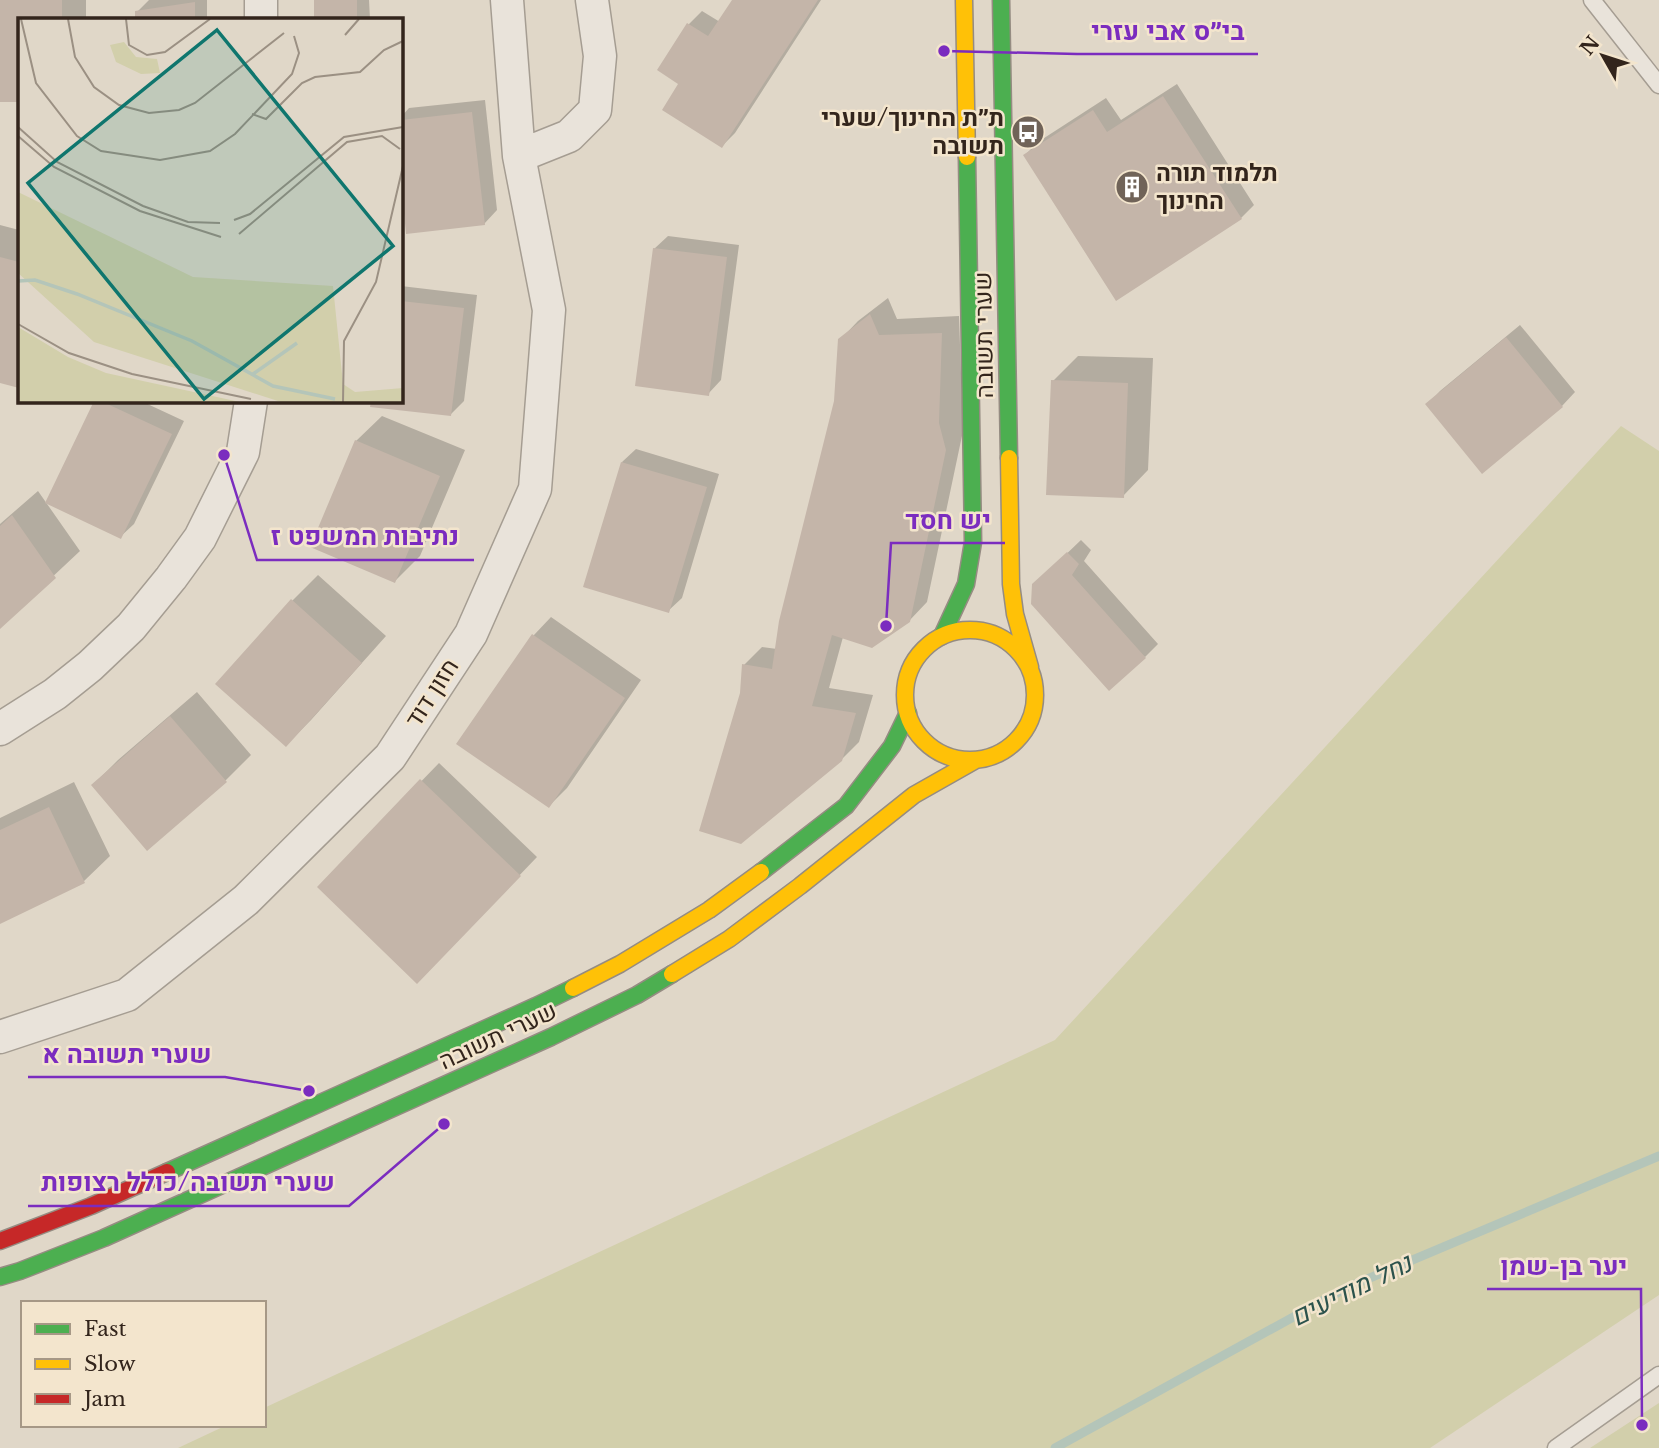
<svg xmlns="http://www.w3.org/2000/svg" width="1659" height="1448" font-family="'Libre Baskerville',Heebo,serif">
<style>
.green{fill:#d2cfab}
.shadow{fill:#0003}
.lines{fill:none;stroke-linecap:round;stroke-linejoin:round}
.stream{stroke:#b4c5b9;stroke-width:9}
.building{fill:#c4b5a9}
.lane-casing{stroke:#a59d92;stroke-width:19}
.street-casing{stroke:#a59d92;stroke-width:35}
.fast-casing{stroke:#958c82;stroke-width:19}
.slow-casing{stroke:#958c82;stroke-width:19}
.jam-casing{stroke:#958c82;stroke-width:19}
.lane{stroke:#e9e3da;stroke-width:16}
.street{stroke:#e9e3da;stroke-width:32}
.fast{stroke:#4caf50;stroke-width:16}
.slow{stroke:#ffc107;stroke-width:16}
.jam{stroke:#c62828;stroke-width:16}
.labels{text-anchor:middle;stroke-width:5;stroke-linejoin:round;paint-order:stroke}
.poi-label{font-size:24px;font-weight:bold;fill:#33251c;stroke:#f3e5cd;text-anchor:end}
.street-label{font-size:24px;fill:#33251c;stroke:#f3e5cd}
.water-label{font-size:26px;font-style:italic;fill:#2b524c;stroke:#f3e5cd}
.inset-river{fill:none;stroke:#b4c5b9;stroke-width:3.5}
.inset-road{fill:none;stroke:#9b9083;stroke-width:2}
.view{fill:#0f766e;fill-opacity:0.15;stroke:#0f766e;stroke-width:3.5}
.inset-edge{fill:none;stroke:#33251c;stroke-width:3.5}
.leader{fill:none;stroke:#7b2cbf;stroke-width:2.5}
.callout-dot{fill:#7b2cbf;stroke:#f3e5cd;stroke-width:2.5}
.callout-label{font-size:26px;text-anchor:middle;font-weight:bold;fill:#7b2cbf;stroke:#f3e5cd;stroke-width:5;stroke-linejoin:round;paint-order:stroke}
</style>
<rect width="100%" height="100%" fill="#e0d7c8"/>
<path class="green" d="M1621,426l38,25v844l-229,153h-1252l49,-23h37v-17l791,-368z
M1659,1403v45h-69z"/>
<path class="shadow" d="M0,0h86v19h-67v82h-19z
M149,0h58v19h-70v-7z
M316,0h53l1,19h-54z
M734,0h87l-86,133 -13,13 -42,-63 -21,-13 30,-46 13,-13 18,11z
M1177,84l77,121 -13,13 -216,-63 13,-13 68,-44 15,22z
M485,100l12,110 -13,14 -76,8 -7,-67v-48l8,-9z
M0,225l19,5v156l-19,-5z
M668,236l71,9 -18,135 -13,14 -54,-145z
M401,286l76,9 -13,106 -13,13 -79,-9 1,-4h28z
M888,298l9,21 62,-3 4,115 -36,171 -18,19 -66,16 -14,51 44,7 -14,47 -18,18 -99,-67 2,-28 18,-18 15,2 59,-248 4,-61 18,-19z
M1520,325l55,67 -13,14 -80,66 -55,-67 13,-14z
M1078,356l75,2 -5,112 -25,26 -70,-115z
M96,401h45l43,20 -50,103 -14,13 -73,-35z
M382,416l83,34 -45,106 -25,25 -39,-140z
M636,449l83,25 -37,124 -14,13 -46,-149z
M38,491l42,60 -80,75v-102z
M1081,540l10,10 -7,11 74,83 -13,13 -111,-72z
M318,575l68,61 -75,84 -25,25 -68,-61 75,-84z
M551,617l90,63 -74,108 -18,18 -91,-62 76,-109z
M197,692l54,63 -25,25 -79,68 -54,-63 25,-25z
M439,763l98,94 -103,107 -115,-77z
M74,782l36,74 -26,25 -84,41v-104z"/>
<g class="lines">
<path class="stream" d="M1055,1448l291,-160 313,-132"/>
</g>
<path class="building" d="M0,0h62v19h-43v83h-19z
M314,0h43v19h-43z
M732,0h86l-96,148 -60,-38 16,-26 -21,-14 30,-47 21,13z
M195,2v17h-60v-8z
M1163,96l79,123 -126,82 -93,-146 70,-45 14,22z
M472,112l13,113 -79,9 -5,-53v-61z
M653,248l74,9 -18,139 -74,-10z
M0,257l19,5v126l-19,-5z
M401,301l63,7 -13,108 -81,-9 1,-6h30z
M870,314l9,21 63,-2 -3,90 7,27 -36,172 -38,26 -40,-13 -20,71 44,7 -14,48 -101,83 -42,-13 41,-138 2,-29 30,5 7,-48 55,-220 4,-62z
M1506,337l57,70 -81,67 -57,-70z
M1051,380l77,3 -4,115 -78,-3z
M94,401h7l71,33 -51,105 -76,-36z
M355,440l85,36 -45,107 -85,-36z
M621,462l86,25 -38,126 -86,-26z
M12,515l44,63 -56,51v-103z
M1067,552l12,12 -7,11 74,83 -37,33 -78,-87 1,-20z
M291,599l71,64 -76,84 -71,-63z
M532,634l93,64 -76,110 -93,-64z
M170,716l57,66 -80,69 -56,-66z
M420,779l101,97 -104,108 -100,-97z
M49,807l36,76 -85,41v-94z"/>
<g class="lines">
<defs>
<path id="lane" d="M1592,0l67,85
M1556,1448l103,-73"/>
<path id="street" d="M261,0v19
M519,156l50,-20 26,-26 5,-54 -8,-56
M0,729l55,-35 35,-28 41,-39 40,-49 29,-40 43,-86 8,-51
M0,1037l127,-42 119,-95 144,-143 81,-123 64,-145 14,-179 -30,-154 -12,-156"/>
<path id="fast" d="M1001,0l8,458
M942,636l24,-52 7,-42 -6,-385
M761,872l85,-66 46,-60 16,-33
M167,1172l369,-166 37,-18
M0,1277l20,-6 84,-33 447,-201 86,-42 35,-21"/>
<path id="slow" d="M964,0l3,157
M1009,458l2,126 4,30 15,53
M905 695a65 65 0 1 1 130 0a65 65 0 1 1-130 0Z
M672,974l57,-35 71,-53 114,-91 60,-34
M573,988l47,-24 89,-54 52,-38"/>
<path id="jam" d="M0,1241l91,-35 76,-34"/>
</defs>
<use href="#lane" class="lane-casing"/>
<use href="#street" class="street-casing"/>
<use href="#fast" class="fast-casing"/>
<use href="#slow" class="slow-casing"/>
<use href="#jam" class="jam-casing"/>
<use href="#lane" class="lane"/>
<use href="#street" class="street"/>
<use href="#fast" class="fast"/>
<use href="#slow" class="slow"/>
<use href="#jam" class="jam"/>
</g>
<defs>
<symbol id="bus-disc" viewBox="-11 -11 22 22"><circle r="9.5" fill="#706358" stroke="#f3e5cd"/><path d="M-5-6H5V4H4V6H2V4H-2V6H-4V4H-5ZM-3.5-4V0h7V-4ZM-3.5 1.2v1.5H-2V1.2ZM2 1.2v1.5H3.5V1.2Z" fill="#fff"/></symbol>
<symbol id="building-disc" viewBox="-11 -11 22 22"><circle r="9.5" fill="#706358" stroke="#f3e5cd"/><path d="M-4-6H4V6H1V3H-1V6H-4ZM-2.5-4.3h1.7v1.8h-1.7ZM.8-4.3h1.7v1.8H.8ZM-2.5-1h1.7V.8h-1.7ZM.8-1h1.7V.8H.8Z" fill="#fff"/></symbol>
</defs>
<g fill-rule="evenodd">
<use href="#bus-disc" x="1009" y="113" width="38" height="38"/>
<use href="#building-disc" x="1113" y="168" width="38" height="38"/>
</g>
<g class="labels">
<g class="poi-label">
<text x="1004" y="126">ת״ת החינוך/שערי<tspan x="1004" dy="28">תשובה</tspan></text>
<text x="1156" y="181" text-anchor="start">תלמוד תורה<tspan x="1156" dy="28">החינוך</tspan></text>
</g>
<g class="street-label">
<text transform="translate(984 335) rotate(-91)" y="8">שערי תשובה</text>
<text transform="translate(432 693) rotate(-57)" y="8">חזון דוד</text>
<text transform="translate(498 1036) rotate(-25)" y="8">שערי תשובה</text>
</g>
<g class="water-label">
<text transform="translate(1351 1290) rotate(-26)" y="9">נחל מודיעים</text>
</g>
</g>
<g transform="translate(18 18)">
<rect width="385" height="385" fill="#e0d7c8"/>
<path d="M106,24l12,15 21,2 3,14 -19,1 -25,-12 -6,-17zM0,174l175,85 140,9 10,98 12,8 48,-4v14h-122l-187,-60 -76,-69zM0,309l50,30 38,16 134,29h-222z" fill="#d2cfab"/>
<path class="inset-river" d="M0,263l17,-1 42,14 115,47 81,45 62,13M235,356l44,-31"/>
<path class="inset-road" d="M3,1l15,64 41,53 24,15 59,9 50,-9 25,-17 57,-60 7,-21 -5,-17M50,1l7,38 19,30 25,18 30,8 30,-3 16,-7 89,-70M108,1l3,26 18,10 18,-3 45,-33M327,17l14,-16M234,96l14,5 36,-36 13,-6 45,-5 24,-22 19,-9M0,109l39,35 86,44 45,16 32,1M0,118l36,31 86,44 81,26M216,202l16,-6 94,-77 59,-10M221,216l108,-92 35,-6 18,13M0,306l51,29 63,21 119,25M325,384l1,-61 32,-59 27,-116"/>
<path class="view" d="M199,12l176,216 -189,153 -176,-216z"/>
<rect width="385" height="385" class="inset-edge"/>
</g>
<path class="leader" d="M944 51L1077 54H1258M886 626L891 543H1005M224 455L257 560H474M309 1091L225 1077H28M444 1124L349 1206H28M1642 1425L1641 1289H1487"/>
<g class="callout-dot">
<circle cx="944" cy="51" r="7"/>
<circle cx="886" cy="626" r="7"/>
<circle cx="224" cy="455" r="7"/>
<circle cx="309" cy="1091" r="7"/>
<circle cx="444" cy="1124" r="7"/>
<circle cx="1642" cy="1425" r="7"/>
</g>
<g class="callout-label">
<text x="1168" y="40">בי״ס אבי עזרי</text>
<text x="948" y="529">יש חסד</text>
<text x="365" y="545">נתיבות המשפט ז</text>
<text x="127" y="1063">שערי תשובה א</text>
<text x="188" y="1191">שערי תשובה/כולל רצופות</text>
<text x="1564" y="1275">יער בן-שמן</text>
</g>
<rect x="21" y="1301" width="245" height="126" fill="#f3e5cd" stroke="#a69886" stroke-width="2"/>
<rect x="35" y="1324" width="35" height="10" fill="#4caf50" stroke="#a69886" stroke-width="2"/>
<text x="84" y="1336" font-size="21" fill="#33251c">Fast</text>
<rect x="35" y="1359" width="35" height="10" fill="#ffc107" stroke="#a69886" stroke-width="2"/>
<text x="84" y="1371" font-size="21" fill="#33251c">Slow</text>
<rect x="35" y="1394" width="35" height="10" fill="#c62828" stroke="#a69886" stroke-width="2"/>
<text x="84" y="1406" font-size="21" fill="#33251c">Jam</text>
<g transform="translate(1603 56) rotate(309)" stroke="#f3e5cd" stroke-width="5" paint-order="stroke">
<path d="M0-5L12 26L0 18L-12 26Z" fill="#33251c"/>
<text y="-10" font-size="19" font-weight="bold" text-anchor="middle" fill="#33251c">N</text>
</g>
</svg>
